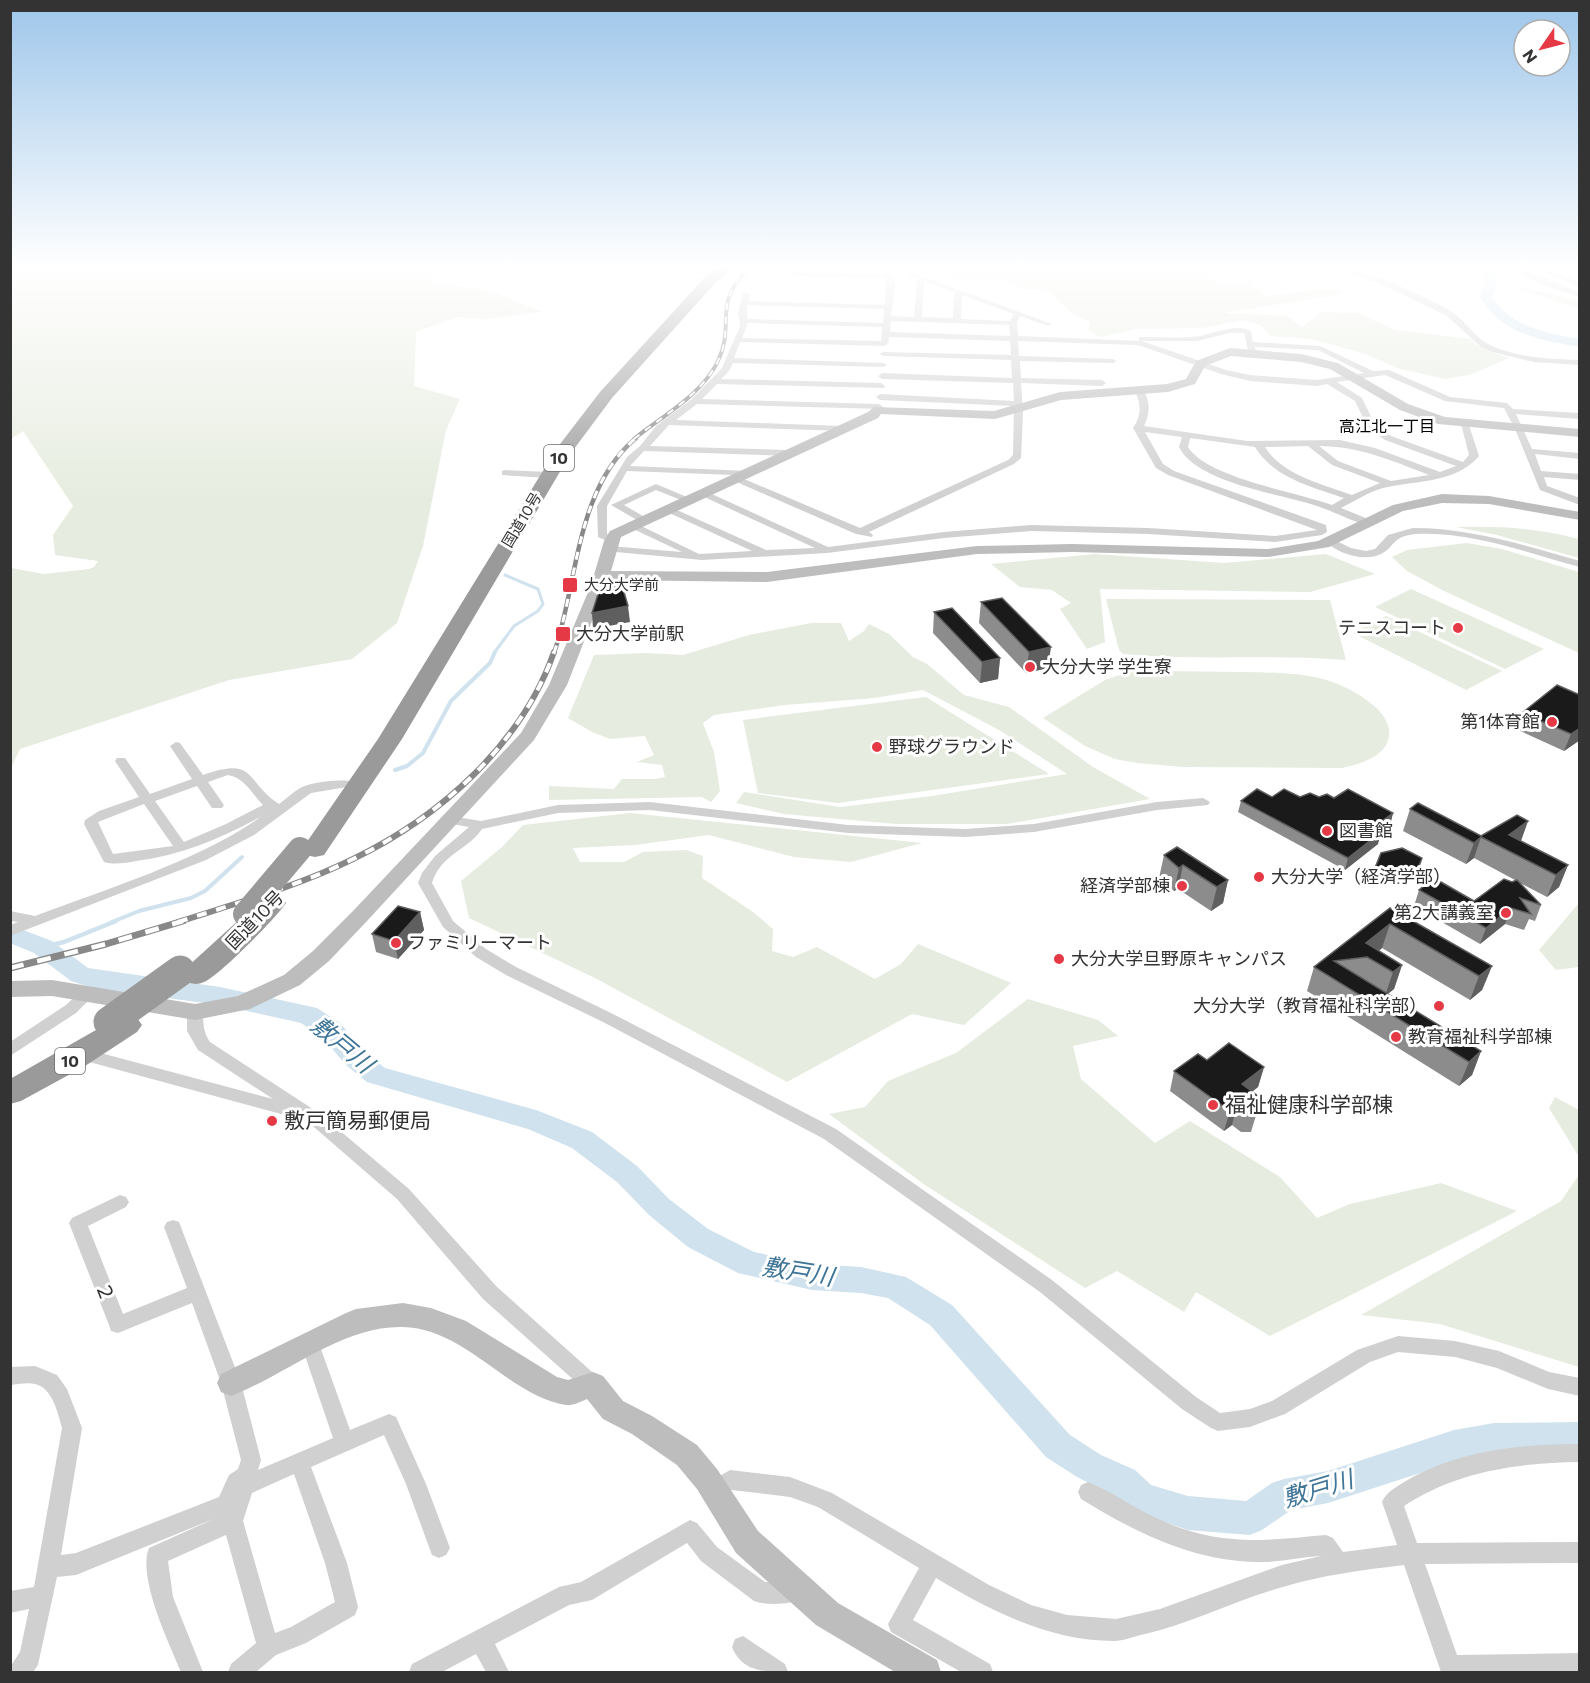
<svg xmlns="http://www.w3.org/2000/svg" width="1590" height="1683" font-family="Commissioner,'Noto Sans JP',sans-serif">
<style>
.green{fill:#e6ecdf}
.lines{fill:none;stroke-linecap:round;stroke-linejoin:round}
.stream-far2{stroke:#cfe2ee;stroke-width:3}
.stream-far1{stroke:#cfe2ee;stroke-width:4}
.stream{stroke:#cfe2ee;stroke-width:4.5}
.river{fill:#cfe2ee;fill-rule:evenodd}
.street{fill:#d0d0d0;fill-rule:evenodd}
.secondary{fill:#bdbdbd;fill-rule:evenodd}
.highway{fill:#9a9a9a;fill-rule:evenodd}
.rail-far3-casing{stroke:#888;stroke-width:4}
.rail-far2-casing{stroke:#888;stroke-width:4.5}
.rail-far1-casing{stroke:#888;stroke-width:6}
.rail-casing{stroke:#888;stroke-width:7}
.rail-far3{stroke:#fff;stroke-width:2;stroke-dasharray:7;stroke-linecap:butt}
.rail-far2{stroke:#fff;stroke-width:3;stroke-dasharray:8;stroke-linecap:butt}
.rail-far1{stroke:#fff;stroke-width:4;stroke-dasharray:10;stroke-linecap:butt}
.rail{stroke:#fff;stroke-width:4.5;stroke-dasharray:14;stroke-linecap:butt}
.highway-bridge-far1{stroke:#9a9a9a;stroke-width:24}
.highway-bridge{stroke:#9a9a9a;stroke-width:31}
.wall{fill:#8c8c8c}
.shaded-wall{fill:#5f5f5f}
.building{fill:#1a1a1a;stroke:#5f5f5f;stroke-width:1.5}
.poi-dot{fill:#e63946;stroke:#fff;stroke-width:2}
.labels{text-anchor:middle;stroke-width:6;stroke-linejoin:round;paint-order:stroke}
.far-street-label{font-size:15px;fill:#333;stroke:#fff}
.far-poi-label{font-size:15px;fill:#333;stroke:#fff;text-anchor:start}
.far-neighbourhood-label{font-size:16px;fill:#000;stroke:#fff}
.shield{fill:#fff;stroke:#707070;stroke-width:1.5}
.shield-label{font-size:16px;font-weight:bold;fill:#333}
.poi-label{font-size:18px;fill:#333;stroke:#fff;text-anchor:start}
.street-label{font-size:18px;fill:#333;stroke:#fff}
.near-poi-label{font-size:21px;fill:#333;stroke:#fff;text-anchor:start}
.near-street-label{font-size:21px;fill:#333;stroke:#fff}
.near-water-label{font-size:24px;font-style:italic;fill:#3f7597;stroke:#fff}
</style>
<rect width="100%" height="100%" fill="#fff"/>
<path class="green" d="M11,268h440l-21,12 66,13 46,19 -57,7 -28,-2 -41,15 -2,54 46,13 -14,31 -23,116 -26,77 -45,36 -123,21 -209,69 -9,19v-200l33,6 45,-5 5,-2 4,-6 -43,-6 -2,-20 20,-29 -50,-75 -12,8z
M912,268h286l24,17 34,-5 -3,5 12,11 52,-6 30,1 -11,4 -112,18 63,3 15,11 20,-15 36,1 37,17 77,9 6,7 31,12 -39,17 -25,4 -45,-10 -37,-16 -52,-14 -40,-3 -10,-11 -18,-5 -40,8 -67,1 -36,8 -11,-7 1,-8 -17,-8 -24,-23 -28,-2 -21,-10 -63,-3z
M1519,286l60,15v8l-60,-20z
M1456,527c46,-1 79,1 123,12v19l-82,-23z
M1467,543l35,6 77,23v81l-135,-62 -37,-20 -15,-14 15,-7z
M1095,554l129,9 102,-9 49,20 -65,18 -210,-3 5,53 -18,7 -27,-40 11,-6 -19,-13 -32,-3 -29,-23z
M1411,589l133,60 -39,20 -130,-62z
M1106,599l224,1 16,60c-74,-6 -149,1 -223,-6l-4,-4z
M1386,616l116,55 -36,19 -113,-57z
M811,623h30l8,18 15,-10 5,-7 20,10 24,23 14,7 37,31 45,12 84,60 57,32 -143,25h-111l-112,-10 -48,-11 8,-11 96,15 92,-11 135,-22 -68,-44 -76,-40 -49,8 -89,7 -71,10 -11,8 11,29 6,39 -9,11 -9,-5 -153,3v-14l65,3 8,-10h33l10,-2 -3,-12 -25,-3 17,-7 -9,-19 -35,3 -18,-7 -24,-14 26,-63 52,-2 37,2 66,-20z
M1156,671c29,0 58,1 87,1 50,1 89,0 130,33 9,7 18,20 16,31 -3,21 -29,28 -47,32l-158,-1 -47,-4 -22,-4 -30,-13 -42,-28 62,-38 24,-8z
M926,697l123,77 -211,29 -80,-10 -15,-73z
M630,813l292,30 -71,19 -57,-5 -85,-22 -74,10 -62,3 7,14h44l19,-10 43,-2 17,6 -1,22 51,34 20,17 -1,22 21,6 24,-10 58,32 26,-15 17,-20 93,39 -47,42 -52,-11 -125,68 -192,-104 -126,-60 -8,-37 41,-34 21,-22z
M1579,903v64l-23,3 -17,-20z
M1028,999l70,21 20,16 -45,10 8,33 74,64 35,-22 90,56 37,41 33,-14 91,-21 76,28 -247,125 -74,-44 -12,20 -67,-41 -32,17 -160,-103 -96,-71 36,-7 23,-26 68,-28z
M1555,1097l24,13v47l-30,-49z
M1579,1175v192l-139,-43 -79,-9 200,-114z"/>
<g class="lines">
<path class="stream-far2" d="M494,653l20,-27 24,-15 5,-7 -5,-15 -33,-14"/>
<path class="stream-far1" d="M395,770l12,-4 16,-13 28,-52 39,-38 5,-11
M112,922l27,-11 52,-13 14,-7 37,-34"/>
<path class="stream" d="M43,947l21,-5 52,-21"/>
<path class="river" d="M1477,268h13c12,8 7,16 2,28 18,31 55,37 88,43v8c-40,-7 -80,-13 -100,-51 6,-16 8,-15 -3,-28z
M10,925l42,16 36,27 132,19 97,21 23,15 24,28 21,17 151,42 56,22 45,34 32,33 39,30 46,23 58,12 49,3 45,10 46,28 118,130 31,20 34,15 16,15 37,11 58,5 26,-18 12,-4 44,-8 126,-41 40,-7 86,-1v31l-86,2 -40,7 -126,41 -37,7 -29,20 -12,5 -62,-5 -59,-20 -18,-16 -34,-17 -31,-20 -116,-132 -42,-27 -27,-5 -49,-3 -74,-17 -50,-26 -39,-32 -32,-33 -45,-34 -44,-19 -161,-47 -21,-17 -24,-28 -21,-14 -81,-18 -121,-16 -19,-5 -9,-3 -37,-28 -24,-10z"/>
<path class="street" d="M671,268h14l35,7 -4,2z
M884,268h6l5,15 -4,33 23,1 3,-38 -9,-3v-4h3l141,52 -4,2 -28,-10 -3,7 1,13 121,5v-4h3c18,0 40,2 58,-1 15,-3 37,-13 51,-5l2,11 67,4 53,25 16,-1 61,27 57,6 6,6 67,4v6l-64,-5 16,35 48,4v6l-45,-5 6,17 39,3v6l-36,-3 3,9 33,12v7l-40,-15 -25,-61 -11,-21 -59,-7 -60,-26 -48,7 25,16 13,27 16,11 72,26 6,-7 -8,-31 7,-2 11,34c-24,28 -63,24 -96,32 -15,4 -28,13 -42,20l32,13v4l-4,1c-18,-5 -34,-14 -52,-20 -36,-12 -120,-23 -138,-59l3,-10 -37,-5 18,32 11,7 152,54 1,7 -5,3 -47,7 -127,-8 -117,-3 -87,7 -117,15 -125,7 -97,-9v-4l4,-1 73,6 -53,-25 -1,-2 5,-3 66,32 53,-3 -87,-40v-4l3,-1 98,44 49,-2 -115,-53v-4l3,-1 125,57 116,-15 87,-7 117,3 127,8 42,-6 -149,-55 -12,-7 -23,-40c9,-13 8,-23 2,-37l4,-3c13,8 11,27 5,38l103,15 93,-1 35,8 65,24 16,-6 -71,-26 -17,-12 -13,-27 -28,-17 -10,2 -67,-5 -29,-7 -83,-29 -120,-4 1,15 94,3 4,2 -4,2 -93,-2 1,17 81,2 4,3 -4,3 -81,-3 2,29 -2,46 -7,6 -145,68 4,3 -1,2 -16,-3 -124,-54 -2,-2 4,-3 -107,-4 -20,35v28l10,6 -5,3 -14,-6 -1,-31 30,-49 13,-11 16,-20 36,-27 30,-31 18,-42 -2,-13 5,-21 7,2 -2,7 137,4 1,-27 -90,-2 -4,-2 4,-2 89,2zM924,281l30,11 -1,26 -31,-1zM962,295l52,19 -4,7 -49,-2zM747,305l137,4 -1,14 -136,-4zM891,321l118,4 1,11 -120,-4zM748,323l134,4 -1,14 -139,-3zM1230,333h14l5,22 7,-2 -1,-6 63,3 46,23 -47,7 -67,-5 -24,-5 -84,-29h55zM889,337l121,4 1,14 -128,-3 -4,2 4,2 128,4 1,18 -130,-5 -4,3 4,3 131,4 1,18 -134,-7 -4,3 4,3 134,6 -1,49 -5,5 -148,68 -123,-52 12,-1v-4l-119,-5 14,-15 146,5 5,-3 -5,-3 -140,-4 19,-21 176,6 2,-2 -5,-3 -166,-6 21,-16 185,5 1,-2 -4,-3 -177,-5 15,-15 167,4 1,-2 -4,-3 -160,-4 8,-8 4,-8 150,4 4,-2 -4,-2 -149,-5 6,-16 144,4 4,-2zM1190,438l65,9c19,31 57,40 89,51l-12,7c-35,-13 -125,-27 -144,-58zM1308,446l24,19 48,18 -28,12c-30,-11 -70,-20 -87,-48zM1319,446c40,0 74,15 110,29l-38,6 -53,-20z
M1337,268c24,-2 93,30 115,44 14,9 23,26 38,33 28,13 59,14 90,15v5l-47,-3 -40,-10 -12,-5 -34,-31 -62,-30z
M1509,268h9l62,24v5l-35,-11z
M1534,268h9l37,14v5z
M505,470l44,2 5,3 -5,3 -47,-3v-4z
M656,484l38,16 -8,2 -30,-12 -32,15 24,14v4l-4,1 -33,-19z
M1413,528c57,0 111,17 167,33v6c-54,-14 -108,-36 -164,-33 -24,2 -21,13 -35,20 -17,8 -43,0 -56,-13l5,-3 21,10 15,3 9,-2 13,-14z
M176,742l4,1 23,32c54,-19 41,6 76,29 7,-5 15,-13 23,-17 14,-6 52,-11 63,0l-6,4 -12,-4 -36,6 -57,42 -48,25 -196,76v-11l8,-3 -8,-1v-10l25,5c73,-28 164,-55 227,-100 -40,22 -80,39 -126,45 -10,2 -22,4 -32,1l-20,-38 1,-4 14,-9 40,-14 -24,-36 2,-3h8l25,36 42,-15 -22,-33zM228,775c17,3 24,19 35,30l-37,19 -42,18 -29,-41 42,-15 15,22h10l2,-3 -16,-23zM144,804l29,42 -60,8 -15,-32z
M1203,798l7,4 -2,3 -51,5 -123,22 -69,5 -117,-4 -198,-23 -92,3 -76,16c-14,21 -41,25 -50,54l21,38 33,28 30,18 97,47 223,115 216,151 144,117 24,16 30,-4 22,-8 85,-51 41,-14 57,5 44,10 50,21 31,6v18l-32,-7 -51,-21 -42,-11 -57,-5 -28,10 -85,52 -35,13 -32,4 -7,-3 -29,-19 -142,-117 -216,-153 -221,-117 -97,-47 -30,-18 -33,-30 -25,-44 4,-10 13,-17 34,-29 -23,-4 -2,-3 2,-3 5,-1 30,5 77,-16 92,-3 198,23 117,4 69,-5 123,-22z
M87,989l5,1 3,4 -19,19 -66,43v-14l56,-37 16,-15z
M195,1007l5,1c6,12 0,19 10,34l109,71 90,76 88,98 103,92 3,6 -3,6 -7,3 -7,-3 -103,-92 -86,-100 -90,-78 -225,-61 -6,-2 -2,-4 2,-4 6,-2 191,51 -75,-49 -11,-19v-19l3,-4z
M120,1195l6,2 3,5 -3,5 -38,19 35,88 64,-26 -23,-61 3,-5 6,-2 6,2 62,161 20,77 -3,10 75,-32 -32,-94 2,-6 7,-2 7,2 33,92 39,-16 7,3 30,67 24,64 -4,7 -7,3 -7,-3 -26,-71 -22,-49 -73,32 36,96 11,44 -3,8 -49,28 -30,12 -20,17h-28l3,-8 25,-21 -30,-108 -58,26 5,36 30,75h-22c-12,-29 -44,-95 -32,-124l67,-30 -140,57 -19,2 -19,88 -5,7h-23l2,-8 8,-12 9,-43 -19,4v-22l24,-4 28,-159c-4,-14 -9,-40 -27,-44 -8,-2 -17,0 -25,1v-18l25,-1 22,9 10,14 15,39 -21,127 15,-2 143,-56 10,-22 9,-6 3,-9 -20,-77 -29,-80 -74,30 -7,-2 -2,-6 -40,-102 3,-5zM294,1474l31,89 10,39 -44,25 -16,6 -32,-112 9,-28z
M1580,1444v18c-63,1 -123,9 -176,44l13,37 163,-1v21l-155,1 32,91 123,-2v19h-139l-37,-107c-41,5 -82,10 -121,22 -48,13 -93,37 -142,48 -9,2 -18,6 -27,6 -65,0 -123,-30 -178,-63l-23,42 77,44 3,8h-32l-70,-40 -3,-8 31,-56 -101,-61 -28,-10 -58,-7 -19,11 -7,-3 -3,-7 3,-7 24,-14 60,7 42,16 157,92 42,20 36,10 49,4 44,-10 122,-44 39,-9c-21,1 -43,7 -64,6 -65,-1 -122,-30 -176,-63l-3,-7 3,-7 7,-3c23,9 43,24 66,35 63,30 105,24 172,18l7,3 10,14 54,-7 -15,-43c4,-9 11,-13 19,-18 52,-33 118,-40 179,-40z
M690,1520l7,3 20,24 48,35 31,-2 8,3 3,8 -3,8c-14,5 -36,7 -50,2l-53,-40 -14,-18 -95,57 -23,5 -74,39 14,28h-23l-10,-18 -34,18h-33l3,-8 147,-77 22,-5z
M743,1636l42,28 3,8c-23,0 -46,0 -56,-25l3,-8z"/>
<path class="secondary" d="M1230,348l71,6 37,9 70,41 37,13 135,12v8l-142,-13 -38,-14 -70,-41 -29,-7 -70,-6 -26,10 -10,18 -27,8 -107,8 -66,19 -114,-5 -3,4 -257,119 -10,34 156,1 210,-26 95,-2 196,5 50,-8 75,-36 49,-11 47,2 91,16v8l-91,-16 -47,-1 -39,8 -74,36 -61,10 -196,-5 -95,2 -210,28 -159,-2 -41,105 -33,55 -167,181 -38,40 -29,24 -50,24 -55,11 -143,-24 -42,1v-16l42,-1 143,24 43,-8 46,-21 29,-24 40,-40 168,-178 28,-48 42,-100 13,-44 6,-10 258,-119 6,-5 120,4 66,-19 107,-8 19,-5 10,-18z
M403,1303l28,5 35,13 91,56 11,3 25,-8 10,4 20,25 29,15 45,29 20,24 41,62 80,72 99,57 4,12h-46l-79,-47 -80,-72 -39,-64 -20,-24 -45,-31 -29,-15 -16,-20c-6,3 -15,7 -21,6 -57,-9 -101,-77 -163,-78 -60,-2 -117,48 -172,69l-10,-4 -4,-9 4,-9 125,-61 10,-4z"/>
<path class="highway" d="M718,268h15l-17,14 -104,116 -41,55 -169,286 -78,116 -9,2 -9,-2 -4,-6 76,-110 179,-291 43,-56 106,-116z
M273,894l9,3 4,6c-9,14 -67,73 -82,79 -6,3 -11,2 -18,0l-4,-7 4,-7 78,-71z
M127,1014l10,4 5,7 -5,7 -52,34 -64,35 -11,3v-25l107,-61z"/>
<defs>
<path id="rail-far3" d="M634,439c28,-23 68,-44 84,-78 18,-37 -7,-56 31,-93"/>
<path id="rail-far2" d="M554,653c24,-70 21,-164 82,-215"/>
<path id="rail-far1" d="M178,922c56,-18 123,-37 175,-63 87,-42 169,-115 201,-207"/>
<path id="rail" d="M10,968l96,-24 77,-23"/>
</defs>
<use href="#rail-far3" class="rail-far3-casing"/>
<use href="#rail-far2" class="rail-far2-casing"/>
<use href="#rail-far1" class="rail-far1-casing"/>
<use href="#rail" class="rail-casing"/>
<use href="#rail-far3" class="rail-far3"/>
<use href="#rail-far2" class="rail-far2"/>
<use href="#rail-far1" class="rail-far1"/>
<use href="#rail" class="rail"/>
<path class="highway-bridge-far1" d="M245,914l55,-65"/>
<path class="highway-bridge" d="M109,1022l71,-51"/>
</g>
<path class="wall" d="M981,602l67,66 -22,5 -47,-50z
M934,612l66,46 -2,21 -18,4 -47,-50z
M1557,685l23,55 -16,11 -48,-22 6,-16z
M1272,797l62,1 59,15 -3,12 -10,6 -2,13 -33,26 -107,-58 3,-11z
M1410,809l71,27 47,-15 -7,20 47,24 -9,22 -12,10 -27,-14 21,22 -6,16 -6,-2 -5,11 -19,-6 -25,20 -66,-38 5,-16 55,11 41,-21 -41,-22 -8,6 -63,-33z
M1381,853l41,5 -8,22 -20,5 -20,-12z
M1164,855l64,25 -5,23 -12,8 -33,-22 -4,2 -15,-13z
M1390,908l102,58 -10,24 -12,10 -88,-52 -3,3 23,14 -8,24 -6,5 93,57 -9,24 -13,11 -152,-95 7,-24z
M420,912l4,18 -26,29 -22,-7 -4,-18z
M1207,1060l57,7 -6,20 -6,5 6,4 -4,12 3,4 -6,20h-10l-9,-7 -8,6 -54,-40 4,-20z"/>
<path class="shaded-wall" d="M628,606l2,16 -37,7 -1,-16z
M1051,647l-3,21 -22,5 3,-21z
M1000,658l-2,21 -18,4 2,-21z
M1580,728v12l-16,11 7,-17z
M1393,813l-3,12 -19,13 3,-11z
M1528,821l-8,22 -11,-8z
M1381,832l-3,12 -33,26 3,-12z
M1481,837l-7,21 -8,6 8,-21z
M1183,865l-5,24 -4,2 5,-23z
M1568,865l-9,22 -12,10 9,-22z
M1416,874l-2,6 -20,5 2,-6z
M1228,880l-5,23 -12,8 6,-24z
M1511,908l-6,16 -25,20 6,-16z
M420,912l4,18 -26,29 -4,-18z
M1390,924l-8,24 -12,10 -4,-15z
M1402,965l-8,24 -9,7 8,-24z
M1492,966l-10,24 -12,10 9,-24z
M1481,1051l-9,24 -13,11 10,-24z
M1264,1067l-6,20 -22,17 6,-20z
M1258,1096l-5,16 -3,-10z
M1237,1105l-5,20 -8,6 6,-20z"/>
<path class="building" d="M622,585l6,21 -36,7 7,-22z
M1002,598l49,49 -22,5 -48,-50z
M952,608l48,50 -18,4 -48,-50z
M1557,685l23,10v33l-9,6 -49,-21z
M1257,789l15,8 12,-8 16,8 10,-4 9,4 8,-3 7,4 14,-9 45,24 -19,14 7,5 -33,26 -107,-57z
M1418,803l63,33 36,-21 11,6 -19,14 59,30 -12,10 -75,-38 -7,6 -64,-34z
M1177,847l51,33 -11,7 -34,-22 -4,3 -15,-13z
M1402,848l20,10 -6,16 -20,5 -21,-11 6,-15z
M1434,878l40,23 30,-22 8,3 5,-2 24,25 -21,-7 11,16 -20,-6 -25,20 -67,-38z
M398,906l22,6 -26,29 -22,-7z
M1390,908l102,58 -13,10 -89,-52 -24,19 36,22 -9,7 -26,-15 -33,4 147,90 -12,11 -155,-95z
M1229,1043l35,24 -22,17 16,12 -8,6 7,10h-10l-10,-7 -7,6 -56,-40 24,-17 9,6z"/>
<linearGradient id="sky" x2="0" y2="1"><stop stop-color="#9ec6ea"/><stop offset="0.53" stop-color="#fff"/><stop offset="1" stop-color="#fff" stop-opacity="0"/></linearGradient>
<rect width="1590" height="503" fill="url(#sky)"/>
<g class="poi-dot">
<rect x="562" y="577" width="16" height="16" rx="3"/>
<circle cx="1458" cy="628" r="6"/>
<rect x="555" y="626" width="16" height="16" rx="3"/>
<circle cx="1030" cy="667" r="6"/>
<circle cx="1552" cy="722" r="6"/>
<circle cx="877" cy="747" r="6"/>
<circle cx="1327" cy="831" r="6"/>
<circle cx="1259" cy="877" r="6"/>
<circle cx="1182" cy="886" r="6"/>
<circle cx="1506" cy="913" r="6"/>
<circle cx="396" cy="943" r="6"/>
<circle cx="1059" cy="959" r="6"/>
<circle cx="1439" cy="1006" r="6"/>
<circle cx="1396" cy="1037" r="6"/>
<circle cx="1213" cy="1105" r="6"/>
<circle cx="272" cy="1121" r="6"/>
</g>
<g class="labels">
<g class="far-street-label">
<text transform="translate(522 520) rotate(-59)" y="5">国道10号</text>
</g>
<g class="far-poi-label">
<text x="584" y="590">大分大学前</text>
</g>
<g class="far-neighbourhood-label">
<text x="1387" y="432">高江北一丁目</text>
</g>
<g class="shield">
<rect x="544" y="445" width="30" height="26" rx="4.5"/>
<rect x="55" y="1048" width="30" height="26" rx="4.5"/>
</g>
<g class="shield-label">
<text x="559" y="464">10</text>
<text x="70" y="1067">10</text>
</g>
<g class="poi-label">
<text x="1446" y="634" text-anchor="end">テニスコート</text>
<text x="576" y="640">大分大学前駅</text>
<text x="1042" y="673">大分大学 学生寮</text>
<text x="1540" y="728" text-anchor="end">第1体育館</text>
<text x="889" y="753">野球グラウンド</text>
<text x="1339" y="837">図書館</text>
<text x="1271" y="883">大分大学（経済学部）</text>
<text x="1170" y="892" text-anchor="end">経済学部棟</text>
<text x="1494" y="919" text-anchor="end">第2大講義室</text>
<text x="408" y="949">ファミリーマート</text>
<text x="1071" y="965">大分大学旦野原キャンパス</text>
<text x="1427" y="1012" text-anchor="end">大分大学（教育福祉科学部）</text>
<text x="1408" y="1043">教育福祉科学部棟</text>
</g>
<g class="street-label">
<text transform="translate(255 920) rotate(-46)" y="6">国道10号</text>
</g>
<g class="near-poi-label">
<text x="1225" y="1112">福祉健康科学部棟</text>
<text x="284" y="1128">敷戸簡易郵便局</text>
</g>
<g class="near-street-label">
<text transform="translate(105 1292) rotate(69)" y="7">2</text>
</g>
<g class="near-water-label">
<text transform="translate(342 1045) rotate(40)" y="8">敷戸川</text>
<text transform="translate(798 1272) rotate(9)" y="8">敷戸川</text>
<text transform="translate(1318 1489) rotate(-17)" y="8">敷戸川</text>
</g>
</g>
<rect width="1590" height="1683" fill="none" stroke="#333333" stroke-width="24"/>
<g transform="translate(1542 48) rotate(235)"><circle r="28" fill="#ffffff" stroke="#adadad" stroke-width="1.5"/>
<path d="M0-4.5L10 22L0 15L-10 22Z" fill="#e63946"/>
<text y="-9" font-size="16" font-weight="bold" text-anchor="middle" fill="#333333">N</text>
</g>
</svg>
